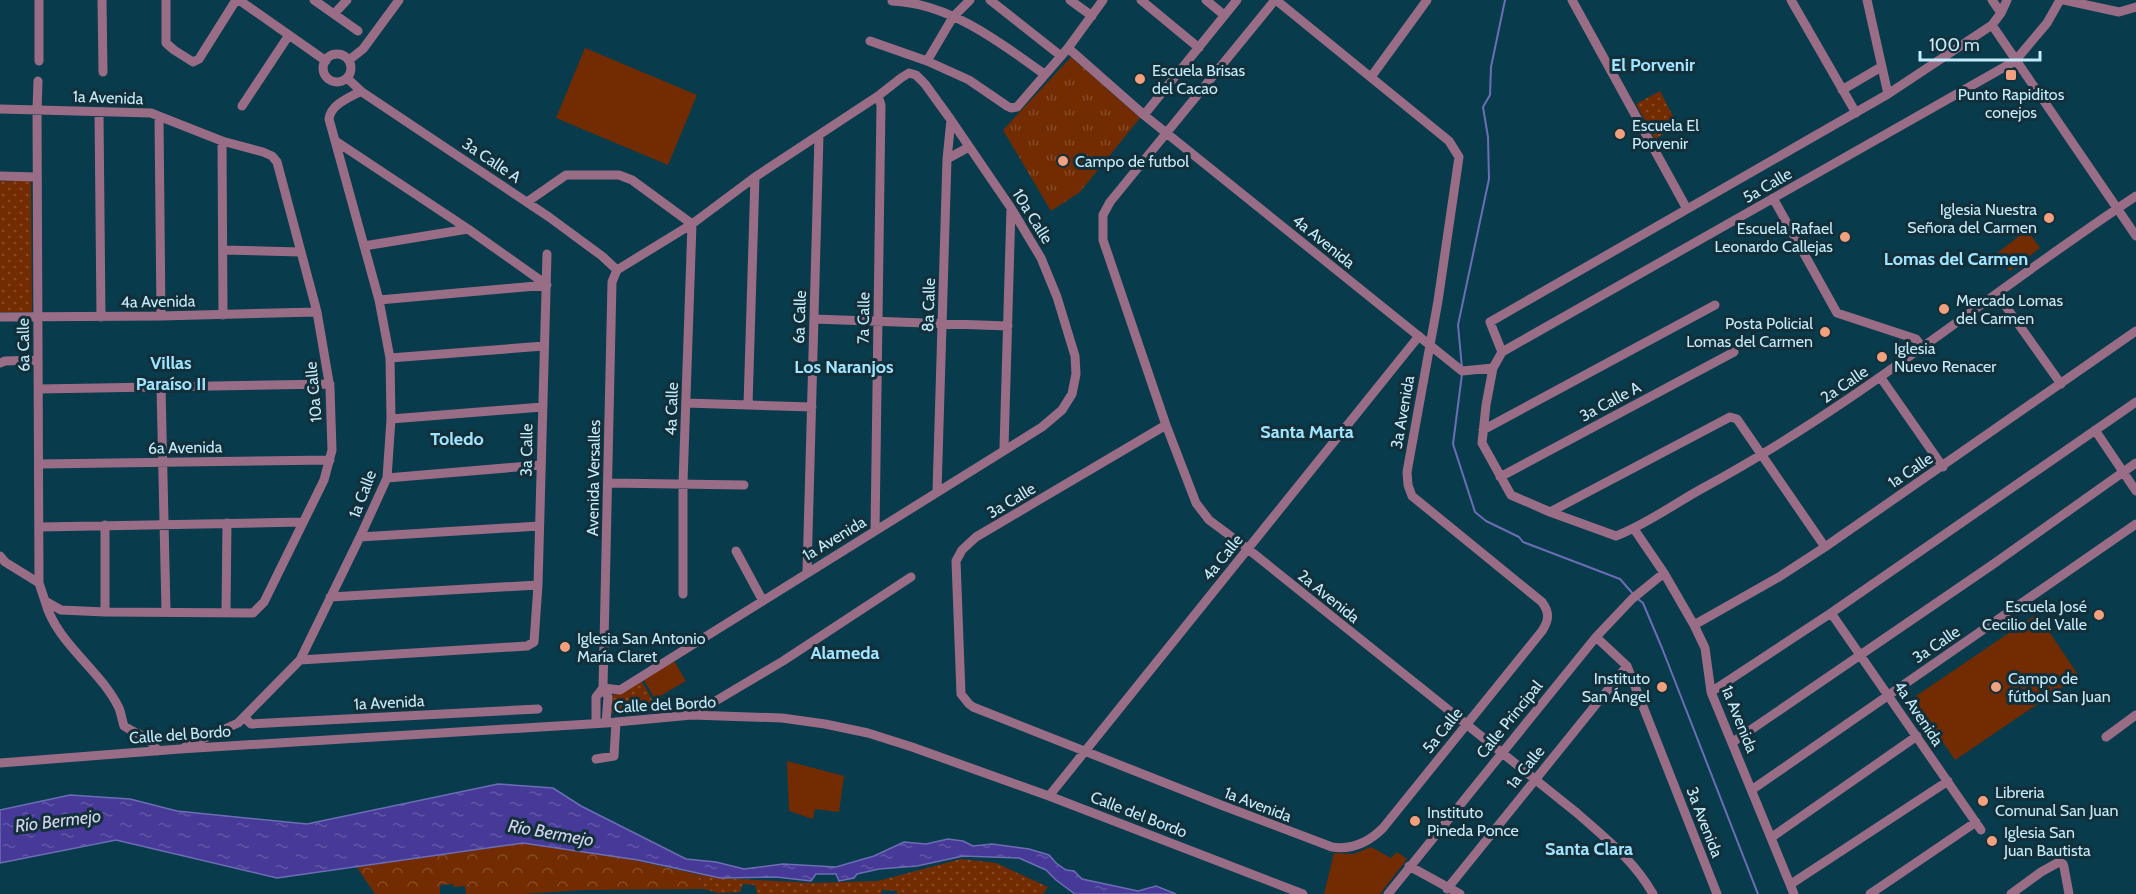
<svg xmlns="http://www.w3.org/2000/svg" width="2136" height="894" font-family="Cabin,sans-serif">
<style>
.grass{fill:url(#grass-tufts)}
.forest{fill:url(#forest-crowns)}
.park{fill:url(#park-dots)}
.pitch{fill:#732c02}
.water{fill:url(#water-ripples);stroke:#6c6eb5;stroke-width:1.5}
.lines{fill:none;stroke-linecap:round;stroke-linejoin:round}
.stream{stroke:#6c6eb5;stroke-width:2}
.minor{stroke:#9a6d86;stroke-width:9}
.poi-dot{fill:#f1a17d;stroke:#132f39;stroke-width:2}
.labels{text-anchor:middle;stroke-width:6;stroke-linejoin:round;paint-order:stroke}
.poi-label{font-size:16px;fill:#c3ebfc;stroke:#132f39;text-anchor:start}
.street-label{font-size:16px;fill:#c3ebfc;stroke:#132f39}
.neighbourhood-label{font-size:18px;font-weight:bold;fill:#a1e4ff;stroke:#132f39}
.water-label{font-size:18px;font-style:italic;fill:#d3d3ed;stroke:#132f39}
</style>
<defs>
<pattern id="grass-tufts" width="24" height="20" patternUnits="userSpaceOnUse" patternTransform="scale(1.5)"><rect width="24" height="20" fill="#732c02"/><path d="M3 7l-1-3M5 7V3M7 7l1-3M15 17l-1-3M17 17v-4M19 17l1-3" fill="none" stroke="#854b28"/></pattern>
<pattern id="forest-crowns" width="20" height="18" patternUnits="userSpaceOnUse" patternTransform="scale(1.5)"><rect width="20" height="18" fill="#732c02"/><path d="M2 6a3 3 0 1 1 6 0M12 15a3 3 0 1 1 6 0" fill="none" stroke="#854b28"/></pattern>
<pattern id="park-dots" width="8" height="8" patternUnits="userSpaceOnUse" patternTransform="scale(1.5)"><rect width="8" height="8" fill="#732c02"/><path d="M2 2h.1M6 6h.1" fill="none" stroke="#854b28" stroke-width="1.8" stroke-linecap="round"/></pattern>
<pattern id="water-ripples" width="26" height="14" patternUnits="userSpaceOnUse" patternTransform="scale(1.5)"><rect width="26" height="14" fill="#473997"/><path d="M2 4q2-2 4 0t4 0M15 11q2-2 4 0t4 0" fill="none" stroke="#6056a6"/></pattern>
</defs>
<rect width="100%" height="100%" fill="#083b4b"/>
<path class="grass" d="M1071,57l69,61 -60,74 -29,19 -48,-81z"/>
<path class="forest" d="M560,830l78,31 58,13 8,15 -121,1 -60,4h-57l-1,-8 -11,1 -1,-3 -13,1v9h-65l-31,-46z"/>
<path class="park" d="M1660,91l18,35 -23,13 -19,-35z
M0,181h31l1,131h-32z
M641,680l13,23 -14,8 -31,2 -1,-15z
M961,859l35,4 52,24 -5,7h-146v-3l-15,-1 -1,4h-124l-2,-9 -12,-1 -3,8 -22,1 -14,-4 -8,-15 24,4 92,5 66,-2z"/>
<path class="pitch" d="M585,48l112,47 -29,70 -112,-47z
M2027,230l13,18 -30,23 -14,-17z
M2037,614l42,62 -124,84 -42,-62z
M674,661l12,20 -31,18 -11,-19z
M787,761l57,15 -5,36 -24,-3 -2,10 -24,-8z
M1371,847l20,11 6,-6 10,7 -27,35h-56l10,-41 20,1z"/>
<path class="water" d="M498,784l55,4 28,18 105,53 30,3 28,7 39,-5 53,3 38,-11 30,-14 22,2 22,-5 15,2 10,5 19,-2 37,5 20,6 7,8 10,7 8,1 8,8 56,12 18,-5 20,8h-101l-19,-14 -10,-10 -27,-12 -56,-2 -46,10 -38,3 -22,5 -3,4 -15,3 -3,-7h-20l-5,7 -35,-4 -56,1 -82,-18 -115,-17 -246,35 -161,-38 -116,23v-53l70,-15 60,4 47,12 130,13z"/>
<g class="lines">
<path class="stream" d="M1462,368l-4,-43 31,-146 -1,-42 -5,-30 7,-12 1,-28 14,-67
M1462,374l-9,70 22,68 11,9 33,16 4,5 97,37 14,16
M1638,599l5,4 19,45 96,246"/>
<path class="minor" d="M39,0v61
M102,0l1,72
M166,0v43l8,7 19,12 6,-3 37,-59
M239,0l87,61
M314,0l44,31
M990,0l71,56
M1070,0l22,16
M1141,0l58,48
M1206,0l18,15
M1275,0l-165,202 -7,13v25l63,185 30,78 13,17 39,29 329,264c28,25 57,47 76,81
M1572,0l115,209
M1791,0l65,113
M1867,0l21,94
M1992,0l9,13
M2064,0l55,12 17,-5
M892,1c57,2 108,41 152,73
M334,14l13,-14
M1992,25l144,211
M870,41l57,20 42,19 38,26 4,2 6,-1 51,-59 35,-48
M1068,48l76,67 318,256 31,-3
M323 68a14 14 0 1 1 28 0a14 14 0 1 1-28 0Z
M349,60l14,-11 36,-49
M927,61l26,-44 17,-17
M1371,77l56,-77
M347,78l15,14 187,125 53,39 15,14
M1842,90l39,-23
M242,106l47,-71
M0,109l151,4 71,28 41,11 9,4 5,6 40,150 13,76 2,62 -8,30 -60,122 -11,11 -148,-1 -44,-2 -16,-9 -6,-18c0,-158 -2,-316 -2,-473l1,-29
M99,112l2,205
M1144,115l93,-115
M159,117l2,199
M222,141l1,174
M337,142l131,87 79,56
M947,159l22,-12
M0,176l37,1
M1773,198l64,115 79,26 6,8
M527,202l39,-27h53l13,5 60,44 -9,259v111
M364,246l104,-17
M223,250l77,2
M1997,294l64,90
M379,300l168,-15
M0,317l161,-1 156,-4
M814,319l194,7
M1502,352l-9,16 -7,37 -4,38 29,52 39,17 66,24c31,-12 58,-32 87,-48 154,-83 288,-196 433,-292
M1502,352l513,-291 32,-38 13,-23
M1502,352l-12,-30 398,-228 104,-69 9,-12 6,-13
M390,358l154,-12
M0,363l5,-2 33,-1
M1881,378l62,89
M161,387l5,224
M39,389l291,-5
M686,403l126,4
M748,405l7,-228
M391,419l151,-12
M1166,425l-190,112 -14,13 -6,11 5,133 8,10 4,3 248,98 111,42c20,3 37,-5 51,-19l159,-197c7,-11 8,-18 0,-29l-130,-106 -4,-11 -1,-13 31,-171 21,-144 -10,-16 -173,-141
M1483,430l232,-125
M2095,430l41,61
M1004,448l7,-240
M40,464l290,-4
M1500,477l234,-125
M387,478l154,-13
M608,483l136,2
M937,492l10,-333 4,-39
M1550,512l180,-95 7,2 88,128
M105,525v87
M40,527l263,-5
M1634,529l30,44 30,52 11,23 6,44 83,202
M875,531l6,-426 -3,-9
M360,537l179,-11
M736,551l27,50
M0,556l5,6 34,21
M807,572l12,-437
M330,597l208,-12
M45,601c11,42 55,68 74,107 2,5 3,12 5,18 16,11 22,7 34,25
M226,612l1,-89
M1831,613l150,217
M1694,625l85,-48 46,-30 311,-216
M1596,637l31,29 90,228
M300,660l227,-14 7,-4 4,-57 9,-331
M603,688l17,2 422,-263 20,-17 10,-16 4,-20 -1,-18 -18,-59 -16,-39 -30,-50 -60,-88 -26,-36 -9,-9 -7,-2 -8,5 -23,18 -123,81 -63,47 -75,46
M1711,692l120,-79 305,-211
M692,715l91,-54 128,-84
M245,718l6,6 287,-15
M596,723v-26l7,-9
M606,723l2,-26 -5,-9 9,-406 5,-12
M2106,737l30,-22
M1733,742l259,-177 144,-102
M185,747l53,-24 62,-63 60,-123 27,-59 4,-59 -1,-61 -11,-58 -50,-181c2,-15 20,-21 32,-28
M596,759l18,-3 2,-34
M0,763l180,-14 426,-26 86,-8 90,3 43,6 43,9 44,14 137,49 254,98
M1753,789l383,-265
M1049,796l370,-460
M1772,837l145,-101
M1409,866l51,28
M1791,884l157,-103
M1447,889l180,-223
M1388,894l208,-257 36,-38 32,-26
M1870,894l106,-72
M2011,894l30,-22 18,-10 4,2 1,3 5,27"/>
</g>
<g class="poi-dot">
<rect x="2005" y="69" width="12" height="12" rx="3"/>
<circle cx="1140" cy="79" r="6"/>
<circle cx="1620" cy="134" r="6"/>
<circle cx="1063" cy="161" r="6"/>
<circle cx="2049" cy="218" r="6"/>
<circle cx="1845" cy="237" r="6"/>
<circle cx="1944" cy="309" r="6"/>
<circle cx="1825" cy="332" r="6"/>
<circle cx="1882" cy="357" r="6"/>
<circle cx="2099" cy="615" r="6"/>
<circle cx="565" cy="647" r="6"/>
<circle cx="1662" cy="687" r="6"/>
<circle cx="1996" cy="687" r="6"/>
<circle cx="1983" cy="801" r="6"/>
<circle cx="1415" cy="821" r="6"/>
<circle cx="1992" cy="841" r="6"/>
</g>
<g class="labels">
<g class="poi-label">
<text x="1152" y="76">Escuela Brisas<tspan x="1152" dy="18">del Cacao</tspan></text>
<text x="2011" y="100" text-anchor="middle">Punto Rapiditos<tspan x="2011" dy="18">conejos</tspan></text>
<text x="1632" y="131">Escuela El<tspan x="1632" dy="18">Porvenir</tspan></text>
<text x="1075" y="167">Campo de futbol</text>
<text x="2037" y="215" text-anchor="end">Iglesia Nuestra<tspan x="2037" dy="18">Señora del Carmen</tspan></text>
<text x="1833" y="234" text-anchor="end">Escuela Rafael<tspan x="1833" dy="18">Leonardo Callejas</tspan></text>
<text x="1956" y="306">Mercado Lomas<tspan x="1956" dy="18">del Carmen</tspan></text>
<text x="1813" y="329" text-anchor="end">Posta Policial<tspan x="1813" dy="18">Lomas del Carmen</tspan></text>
<text x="1894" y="354">Iglesia<tspan x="1894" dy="18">Nuevo Renacer</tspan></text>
<text x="2087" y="612" text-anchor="end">Escuela José<tspan x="2087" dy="18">Cecilio del Valle</tspan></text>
<text x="577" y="644">Iglesia San Antonio<tspan x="577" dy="18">María Claret</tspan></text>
<text x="1650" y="684" text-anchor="end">Instituto<tspan x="1650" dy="18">San Ángel</tspan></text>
<text x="2008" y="684">Campo de<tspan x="2008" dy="18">fútbol San Juan</tspan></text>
<text x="1995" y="798">Libreria<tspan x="1995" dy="18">Comunal San Juan</tspan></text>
<text x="1427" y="818">Instituto<tspan x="1427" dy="18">Pineda Ponce</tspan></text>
<text x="2004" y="838">Iglesia San<tspan x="2004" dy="18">Juan Bautista</tspan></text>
</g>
<g class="street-label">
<text transform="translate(108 97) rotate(2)" y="6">1a Avenida</text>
<text transform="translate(492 160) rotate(34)" y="6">3a Calle A</text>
<text transform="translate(1767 185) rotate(-30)" y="6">5a Calle</text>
<text transform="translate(1033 216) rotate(58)" y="6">10a Calle</text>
<text transform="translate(1324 241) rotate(39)" y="6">4a Avenida</text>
<text transform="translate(158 301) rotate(-1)" y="6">4a Avenida</text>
<text transform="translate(928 305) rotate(-88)" y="6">8a Calle</text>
<text transform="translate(799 317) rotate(-88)" y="6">6a Calle</text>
<text transform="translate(863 318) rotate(-89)" y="6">7a Calle</text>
<text transform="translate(23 345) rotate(-91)" y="6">6a Calle</text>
<text transform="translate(1844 384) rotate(-34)" y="6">2a Calle</text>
<text transform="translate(313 392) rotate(-95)" y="6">10a Calle</text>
<text transform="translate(1610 401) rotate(-28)" y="6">3a Calle A</text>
<text transform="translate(671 409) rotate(-88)" y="6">4a Calle</text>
<text transform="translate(1402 412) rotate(-80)" y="6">3a Avenida</text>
<text transform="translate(185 447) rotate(-1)" y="6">6a Avenida</text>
<text transform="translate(526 450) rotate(-89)" y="6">3a Calle</text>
<text transform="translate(1910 470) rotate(-34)" y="6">1a Calle</text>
<text transform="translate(593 478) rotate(-89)" y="6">Avenida Versalles</text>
<text transform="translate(362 494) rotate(-69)" y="6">1a Calle</text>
<text transform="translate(1011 500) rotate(-31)" y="6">3a Calle</text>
<text transform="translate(834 538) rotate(-31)" y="6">1a Avenida</text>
<text transform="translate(1222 557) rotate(-51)" y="6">4a Calle</text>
<text transform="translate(1329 596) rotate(39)" y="6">2a Avenida</text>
<text transform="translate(1936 644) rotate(-34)" y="6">3a Calle</text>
<text transform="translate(389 702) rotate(-3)" y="6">1a Avenida</text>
<text transform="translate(665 704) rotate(-3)" y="6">Calle del Bordo</text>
<text transform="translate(1919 713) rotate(56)" y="6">4a Avenida</text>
<text transform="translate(1509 719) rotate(-51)" y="6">Calle Principal</text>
<text transform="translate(1740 719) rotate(68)" y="6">1a Avenida</text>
<text transform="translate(1442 730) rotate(-51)" y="6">5a Calle</text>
<text transform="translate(180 734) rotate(-4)" y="6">Calle del Bordo</text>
<text transform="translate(1525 767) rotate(-51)" y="6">1a Calle</text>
<text transform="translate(1258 804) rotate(21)" y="6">1a Avenida</text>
<text transform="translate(1139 814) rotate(21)" y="6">Calle del Bordo</text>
<text transform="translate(1705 822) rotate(69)" y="6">3a Avenida</text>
</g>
<g class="neighbourhood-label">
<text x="1653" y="71">El Porvenir</text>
<text x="1956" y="265">Lomas del Carmen</text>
<text x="171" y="369">Villas<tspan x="171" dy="21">Paraíso II</tspan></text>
<text x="844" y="373">Los Naranjos</text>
<text x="1307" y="438">Santa Marta</text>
<text x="457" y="445">Toledo</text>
<text x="845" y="659">Alameda</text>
<text x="1589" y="855">Santa Clara</text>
</g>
<g class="water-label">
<text transform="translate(58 821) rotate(-7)" y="6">Río Bermejo</text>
<text transform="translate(551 833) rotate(10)" y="6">Río Bermejo</text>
</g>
</g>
<path d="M1920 51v9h120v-9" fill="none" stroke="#c3ebfc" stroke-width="3"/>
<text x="1929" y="51" font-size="18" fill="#c3ebfc" stroke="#132f39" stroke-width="4.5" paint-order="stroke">100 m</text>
</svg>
